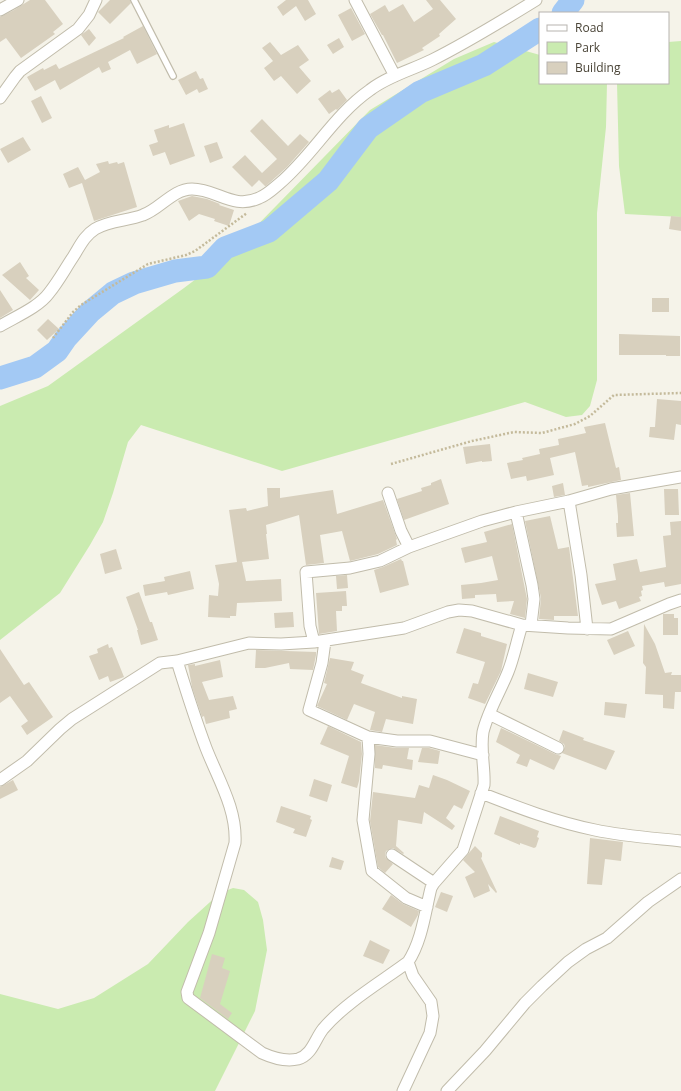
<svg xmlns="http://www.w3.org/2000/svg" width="681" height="1091" font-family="'Open Sans',sans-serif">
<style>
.green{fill:#caebb0}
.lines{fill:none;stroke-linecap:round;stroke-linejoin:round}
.river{stroke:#a3c9f4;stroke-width:23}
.building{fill:#d8d0be}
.service-casing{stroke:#c1bcab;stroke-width:8}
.minor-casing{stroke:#c1bcab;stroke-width:13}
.path{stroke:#c4ba9b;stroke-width:2.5;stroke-dasharray:2 2;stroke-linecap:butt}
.service{stroke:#fff;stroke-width:5.5}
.minor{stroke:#fff;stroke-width:11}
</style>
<rect width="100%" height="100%" fill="#f5f3e9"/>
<path class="green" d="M681,41v176l-56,-3 -6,-48 -2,-83h51v-41z
M494,42l46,13v28h67l-1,44 -9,86v167l-7,26 -8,9 -16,2 -41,-15 -243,69 -141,-46 -13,17 -15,51 -10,29 -13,23 -30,48 -60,47v-234l48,-20 136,-98 44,-33 142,-145 84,-51z
M233,888l11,2 14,12 5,18 4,30 -12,61 -40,80h-215v-97l58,15 36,-11 54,-34 40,-42 32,-29z"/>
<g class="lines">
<path class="river" d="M563,13l10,-13
M0,378l35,-11 22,-16 9,-13 24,-26 23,-19 21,-10 41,-12 32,-4 18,-19 44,-17 59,-50 40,-53 52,-36 64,-27 56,-36"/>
</g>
<path class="building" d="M30,0h15l18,24 -10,8 2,2 -34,24 -15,-20 -6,4v-25l14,-7z
M110,0h20l1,3 -21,21 -12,-12z
M286,0h22l8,14 -11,7 -9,-15 -13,10 -6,-9z
M426,0h14l16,19 -17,15 1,2 -18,12 2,2 -27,13 -14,-28h-1l-12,-21 15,-9 4,7 14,-8 11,18 19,-13z
M351,8l14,26 -13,7 -14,-26z
M143,26l14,28 -20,10 -7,-14 -22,12 3,7 -9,4 -3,-6 -39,23 -5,-10 -20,11 -8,-14 16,-9 1,2 12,-6 3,5 65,-31 -1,-1z
M89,29l7,9 -7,8 -8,-11z
M339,38l5,9 -11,7 -6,-9z
M270,42l11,13 17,-10 11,15 -10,7 12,14 -14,13 -16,-18 -7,5 -10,-13 9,-7 -11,-13z
M196,71l4,8 3,-1 5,11 -9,4 -2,-4 -11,6 -8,-15z
M339,89l8,11 -10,10 -1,-1 -7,5 -11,-15 12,-9 2,3z
M41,96l11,22 -10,5 -11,-22z
M262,119l26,27 12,-12 9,8 -22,25 -21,19h-1l-6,-6 -7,7 -20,-20 13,-12 17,18 15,-14 -27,-28z
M184,123l11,33 -25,9 -5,-13 -12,4 -4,-11 9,-3 -4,-12 15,-5v3z
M23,137l8,13 -23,13 -8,-14z
M217,142l6,16 -13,5 -6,-17z
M108,161l1,3 8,-2 1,2 6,-2 13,45 -43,14 -12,-38 -13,5 -6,-14 15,-7 7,13 15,-8 -4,-8z
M192,196l15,3 13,5 -1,1 15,5 -5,16 -15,-5 1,-2 -16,-5 -10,7 -11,-20z
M671,216l10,1v14l-12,-2z
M20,262l9,14 -3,2 13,12 -9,10 -28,-25z
M0,290l13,20 -13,8z
M652,298h17v14h-17z
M48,319l11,10 -12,11 -10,-10z
M619,334l61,2v20h-14v-1h-47z
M657,399l24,2v24l-5,-1 -2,16 -25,-3 1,-10h5z
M605,423l11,45 3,-1 2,13 -33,7v-2l-6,1 -7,-34 -25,6 4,17 -27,6 -1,-5 -15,3 -4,-16 16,-3 -1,-2 18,-4 -1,-5 20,-4 -1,-6 28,-6 -2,-6z
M490,444l2,17 -10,1v-1l-16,3 -3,-17z
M441,479l8,25 -45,16 -7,-21 25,-8 -1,-3 10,-3v-2z
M563,483l2,12 -11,2 -2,-11z
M267,488h13v10l53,-8 4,24 46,-14 14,39 -1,1 1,5 -19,9 -28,7 -8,-30 -22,4 4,28 -18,2 -7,-50 -33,10 1,9h-1l3,25 -27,3 4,19 35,-2 1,22 -45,2 -1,13h-6v2l-22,-1 1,-22 9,1 1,-12 -4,-19 22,-3 -8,-52 17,-2 1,3 21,-5z
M664,489h14l1,26h-14z
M630,493l4,43 -17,1 -1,-14h2v-7l-2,-21z
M550,516l8,33 11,-2 9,69h-24v4l-15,-1 2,-21 -16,-77z
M681,521v63l-16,3 -1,-5 -22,4 1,4 -2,1 1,5 -3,1 2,4 -22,8 -3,-8 -14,4 -7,-21 21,-4 -3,-16 24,-5 3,13 26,-5 -3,-31 8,-1 -1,-13z
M512,524l15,75 -2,19 -15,-4 4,-13 -17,1 -1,-8 -21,1v3l-13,1 -1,-14 20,-2 17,-3 -6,-24 -27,7 -4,-15 26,-6 -3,-10z
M116,549l6,20 -17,5 -5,-20z
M401,559l1,2h1l6,24 -29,8 -6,-23 9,-3z
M190,571l4,18 -26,6 -1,-3 -22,4 -2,-11 22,-4 -1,-4z
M347,575l1,13 -11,1 -1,-13z
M346,591l1,15h-5v5h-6l1,20 -18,3 -3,-41z
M139,592l11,30h2l6,18 -17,5 -4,-15h1l-12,-33z
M293,612l1,15 -19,1 -1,-15z
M663,614h11v4h4v17h-15z
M644,624l11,20 10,29 7,-1 -1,3h10v17h-6l-1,17 -11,-1v-13l-18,-1 1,-27 -3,-4z
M464,628l17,5v3l26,8 -6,27 -16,33 -17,-6 5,-15 5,1 7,-22 -29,-9z
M628,631l7,15 -21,9 -7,-15z
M108,644l1,4 3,-1 12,30 -14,5 -2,-6 -9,4 -10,-24 9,-3 -1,-4z
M0,649l24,36 5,-3 24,35 -26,18 -6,-9 7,-5 -18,-25 -10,7z
M256,650l60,2v3l-3,15 -23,-1 -1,-6 -24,5h-10z
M330,658l24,4 -3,8 13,5 -3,8 41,15v-2l15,3 -4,25 -27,-5 -4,13 -12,-2 5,-18 -21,-8 -7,16 -30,-14 10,-22 -3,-1z
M220,660l3,17 -21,5 7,18 24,-4 4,13 -8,2 1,7 -24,6 -2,-8 -2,1 -10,-30 -4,-22 7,-1v2z
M528,673l30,9 -5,15 -29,-8z
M605,702l22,2 -2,14 -21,-3z
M328,726l33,16 1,12 -3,27 -2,7 -16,-5 8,-27 -29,-12z
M501,728l54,26 6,2 -7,14 -24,-11 -3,8 -11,-4 4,-8 -24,-13z
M563,730l21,8 -1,2 32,11 -9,19 -44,-17 3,-6 -1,-3 -5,-3z
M375,745l21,3h13l-2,11 6,1 -1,10 -29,-5 -1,4 -7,-1z
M422,748h7l11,3 -2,13 -20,-2z
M433,775l14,5 23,11 -8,18 -8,-4 -8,13 9,8 -3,4 -28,-18 -2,12 -24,-4 -2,26 8,7 -1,1 -10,-6 -7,3 -1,4 1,3 7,6 -8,9 -7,-6 -8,-46 3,-29 42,6 4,-13 10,3z
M314,779l18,6 -5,17 -18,-6z
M13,780l5,10 -18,9v-12z
M281,806l30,10 -1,3 2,1 -6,17 -13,-4 2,-4 -19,-7z
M500,816l39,15 -2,6 2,1 -3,9 -2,1 -14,-5v2l-26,-11z
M590,838l33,4 -2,19 -16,-2 -3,26 -15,-1z
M475,846l7,7v4l-1,1 16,34 -1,1 -8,-9 2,7 -16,7 -9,-21 10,-5 -12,-12z
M332,857l12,4 -3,9 -12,-3z
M441,892l12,4 -6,16 -12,-5z
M391,895l12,9 16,7 -1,4 -7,12 -29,-18z
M370,940l20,10 -7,14 -20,-8z
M212,954l13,4 -3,10 8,3 -10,33 12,9 -4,6 -28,-21z"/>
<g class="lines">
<defs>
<path id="service" d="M134,0l39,76"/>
<path id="minor" d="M355,0l40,76
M0,10l18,-10
M0,98l15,-21 5,-6 58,-42 11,-14 7,-15
M0,326c15,-9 39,-19 49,-33 9,-11 16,-24 24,-36 7,-11 11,-21 22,-28 15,-9 33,-8 48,-14 17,-6 30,-26 49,-26 25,0 41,21 67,9 8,-3 15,-10 21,-15 33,-28 54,-68 90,-93 18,-14 42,-20 62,-30 36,-18 70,-39 104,-60
M388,493l13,38 8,16
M569,501l12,74 6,54
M516,512l16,73 2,14 -3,26
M325,641l-3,22 -13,47 59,27 1,17 -6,66 9,51 34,27 21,9
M314,642l-4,-16 -4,-54 44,-4 30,-7 29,-14 73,-26 34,-9 53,-11 42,-12 70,-12
M177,661c9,29 18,58 29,87 12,31 31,61 29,95l-26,90 -22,59 1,6 74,55c11,5 23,9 36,6 14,-4 17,-20 25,-30 22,-26 58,-47 85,-67 14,-21 17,-50 23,-74l3,-5 29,-33 21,-65c1,-17 -4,-35 -1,-53 5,-21 17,-40 25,-60 6,-15 9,-32 14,-47
M489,714l69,34
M368,737l29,4h33l53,14
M0,780l27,-19 33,-32 12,-10 88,-56 17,-2 72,-18 32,1 33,-2 90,-14 44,-16 11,-2 13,1 50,14 46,3 43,1 58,-25 12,-4
M481,793c38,15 75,29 114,37 28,6 58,8 86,11
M392,855l42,28
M403,1091l27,-58 3,-17 -2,-14 -18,-26 -5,-14
M447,1091l38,-40 40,-48 17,-17 26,-24 18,-13 21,-11 41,-36 33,-23"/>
</defs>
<use href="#service" class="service-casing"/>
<use href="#minor" class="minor-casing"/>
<path class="path" d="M53,338l20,-26 8,-7 67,-41 38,-9 9,-4 52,-38
M391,464l81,-23 42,-9 28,1 33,-9 15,-8 24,-21 67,-2"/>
<use href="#service" class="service"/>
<use href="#minor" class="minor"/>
</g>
<rect x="539" y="12" width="130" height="72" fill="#ffffff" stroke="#b7b4af"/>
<rect x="547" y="25" width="20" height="6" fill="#ffffff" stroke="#b7b4af"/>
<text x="575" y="32" font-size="12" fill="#4a4437">Road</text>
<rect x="547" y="42" width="20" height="12" fill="#caebb0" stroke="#b7b4af"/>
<text x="575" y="52" font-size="12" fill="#4a4437">Park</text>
<rect x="547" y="62" width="20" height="12" fill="#d8d0be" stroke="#b7b4af"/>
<text x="575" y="72" font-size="12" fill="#4a4437">Building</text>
</svg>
